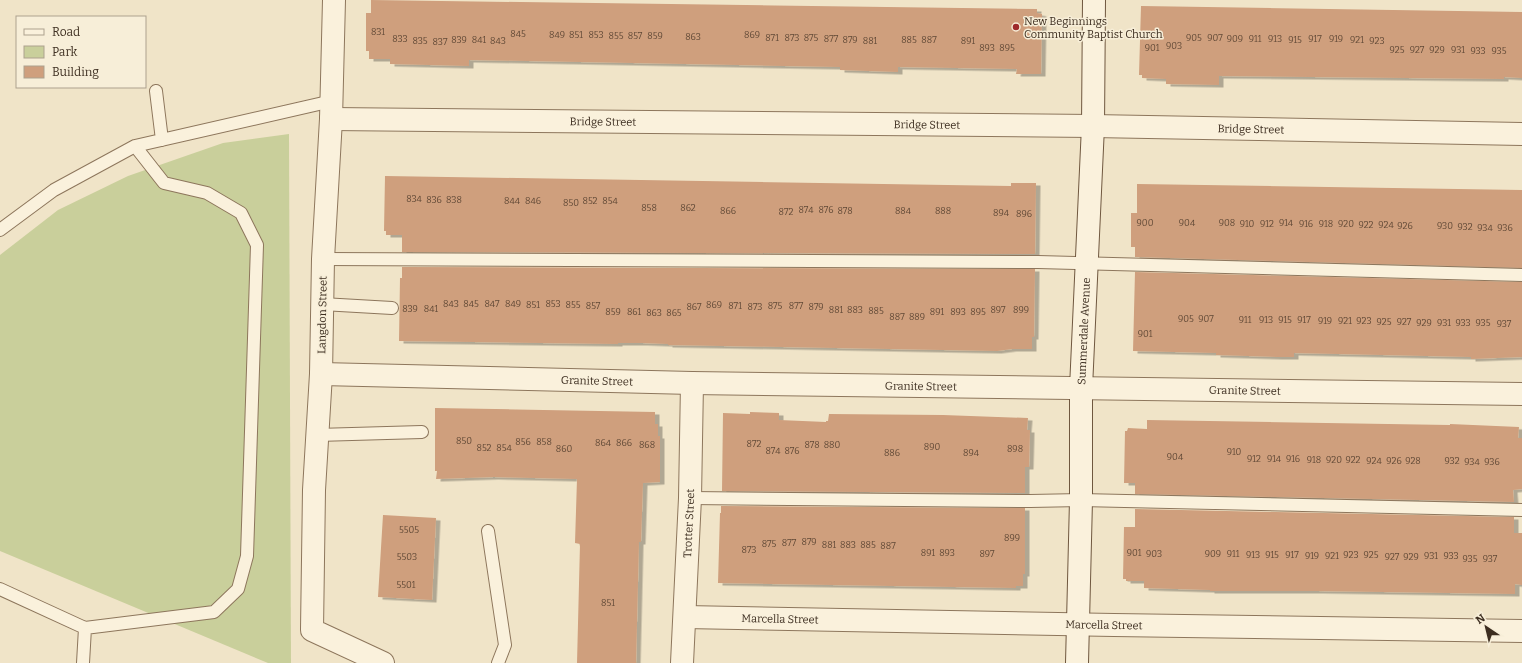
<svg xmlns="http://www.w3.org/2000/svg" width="1522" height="663" font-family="Bitter,serif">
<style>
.green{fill:#c9cf9b}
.building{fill:#cf9f7d;filter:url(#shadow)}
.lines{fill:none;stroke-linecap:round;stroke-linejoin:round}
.service-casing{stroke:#8d765c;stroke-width:14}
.minor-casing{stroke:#8d765c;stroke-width:24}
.tertiary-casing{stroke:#8d765c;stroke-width:24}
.secondary-casing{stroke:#6f573f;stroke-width:24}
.service{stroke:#faf1dc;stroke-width:12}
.minor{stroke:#faf1dc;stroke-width:22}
.tertiary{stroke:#faf1dc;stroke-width:22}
.secondary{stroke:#faf1dc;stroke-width:22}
.poi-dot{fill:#9e2a2b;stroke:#f7eed8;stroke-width:1.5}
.labels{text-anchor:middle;stroke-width:3;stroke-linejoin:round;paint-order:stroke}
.number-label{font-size:9px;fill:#624a37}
.poi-label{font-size:11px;fill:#3d2e20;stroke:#f7eed8;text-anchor:start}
.street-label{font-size:11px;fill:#3d2e20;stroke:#f7eed8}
</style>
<defs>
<filter id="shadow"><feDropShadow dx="4.5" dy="2.5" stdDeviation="0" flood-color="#0004"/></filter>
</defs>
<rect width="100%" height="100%" fill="#f0e4c8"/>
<path class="green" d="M289,134l2,529h-23l-268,-112v-296l58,-45 70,-34 95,-33z"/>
<path class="building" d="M371,0l666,9v4l5,1 -1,60h-25l1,-5 -119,-2v5l-58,-2v-3l-371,-7v6l-79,-2v-5h-21v-8h-3v-38h5z
M1141,6l381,6v66l-18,-1v2l-285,-3v9l-53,-1v-5l-24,-1v-3h-3z
M385,176l626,10v-3h25l-1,71 -633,-2v-17h-16v-4h-2z
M1137,184l385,6v78l-387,-11v-10h-4v-34h6z
M402,267l633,2 -1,68h-2v12h-20l-15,2 -329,-6v-1l-25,-1h-25v1l-219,-3 1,-63h2z
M1135,272l387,10v75l-51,2v-2l-177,-4v4h-16l-62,-2v-2l-83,-2z
M435,408l220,4v12h3v12h2v46l-17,1 -2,59h-2l-3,121h-59l3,-119 -5,-1 2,-64 -83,-2 -58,2 1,-8h-2z
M750,412l29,1v7l47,2v-1h2l1,-7 114,1 85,3 -1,12h3l-1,37h-4v26l-303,-2 1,-78 27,1z
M1147,420l303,5v-1l69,3 -1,11h4v51l-9,1 1,12 -379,-8v-11h-11l1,-52h2l1,-3 19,1z
M721,506l304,2v66h-2v12h-7v2l-298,-5 2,-70h1z
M1135,509l379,8v16h8v52l-7,-1v10l-197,-3h-108v-1l-66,-2v-7h-18v-2h-3l1,-52h11z
M383,515l53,3 -4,82 -54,-3z"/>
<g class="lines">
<defs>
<path id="service" d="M156,91l6,49
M0,230l54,-40 81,-44 197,-45
M323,259l715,3 484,13
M322,304l70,4
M317,435l105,-3
M690,498l340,3 51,-1 441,10
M488,531l17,114 -7,18
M0,589l85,39 129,-16 24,-23 9,-33 10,-311 -16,-32 -34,-20 -43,-10 -29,-37
M83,663l2,-35"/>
<g id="minor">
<path id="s1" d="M331,119l762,7 429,8"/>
<path id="s2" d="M321,374l371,9 830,11"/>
<path id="s3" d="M685,617l429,8 408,6"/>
<path id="s4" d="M682,663l8,-165 2,-115"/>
</g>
<path id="tertiary" d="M334,0l-3,119 -8,140 -2,115 -7,116 -2,140 71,33"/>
<g id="secondary">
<path id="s5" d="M1077,663l4,-163v-112l12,-262 1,-126"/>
</g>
</defs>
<use href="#service" class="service-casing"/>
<use href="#minor" class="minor-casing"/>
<use href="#tertiary" class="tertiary-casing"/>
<use href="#secondary" class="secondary-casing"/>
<use href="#service" class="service"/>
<use href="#minor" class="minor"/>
<use href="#tertiary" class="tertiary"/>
<use href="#secondary" class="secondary"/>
</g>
<circle class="poi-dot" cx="1016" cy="27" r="4"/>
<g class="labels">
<g class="number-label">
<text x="378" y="35">831</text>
<text x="518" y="37">845</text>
<text x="557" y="38">849</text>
<text x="576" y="38">851</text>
<text x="596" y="38">853</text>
<text x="752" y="38">869</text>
<text x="616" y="39">855</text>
<text x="635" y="39">857</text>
<text x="655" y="39">859</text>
<text x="693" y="40">863</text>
<text x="772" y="41">871</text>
<text x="792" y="41">873</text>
<text x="811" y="41">875</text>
<text x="1194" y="41">905</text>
<text x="1215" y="41">907</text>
<text x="400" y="42">833</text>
<text x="831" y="42">877</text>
<text x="1235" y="42">909</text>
<text x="1255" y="42">911</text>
<text x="1275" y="42">913</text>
<text x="1315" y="42">917</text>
<text x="1336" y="42">919</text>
<text x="459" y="43">839</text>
<text x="479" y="43">841</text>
<text x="850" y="43">879</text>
<text x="909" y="43">885</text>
<text x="929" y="43">887</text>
<text x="1295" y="43">915</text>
<text x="1357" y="43">921</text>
<text x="420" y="44">835</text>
<text x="498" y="44">843</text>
<text x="870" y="44">881</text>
<text x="968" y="44">891</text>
<text x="1377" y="44">923</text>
<text x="440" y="45">837</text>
<text x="1174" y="49">903</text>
<text x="987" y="51">893</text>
<text x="1007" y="51">895</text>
<text x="1152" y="51">901</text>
<text x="1397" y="53">925</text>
<text x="1417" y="53">927</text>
<text x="1437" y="53">929</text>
<text x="1458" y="53">931</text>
<text x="1478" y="54">933</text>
<text x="1499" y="54">935</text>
<text x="414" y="202">834</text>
<text x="434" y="203">836</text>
<text x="454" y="203">838</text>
<text x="512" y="204">844</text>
<text x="533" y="204">846</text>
<text x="590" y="204">852</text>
<text x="610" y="204">854</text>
<text x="571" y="206">850</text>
<text x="649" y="211">858</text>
<text x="688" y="211">862</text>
<text x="806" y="213">874</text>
<text x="826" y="213">876</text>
<text x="728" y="214">866</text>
<text x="845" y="214">878</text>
<text x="903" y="214">884</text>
<text x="943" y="214">888</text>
<text x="786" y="215">872</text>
<text x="1001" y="216">894</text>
<text x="1024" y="217">896</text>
<text x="1145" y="226">900</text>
<text x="1187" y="226">904</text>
<text x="1227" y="226">908</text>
<text x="1286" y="226">914</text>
<text x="1247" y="227">910</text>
<text x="1267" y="227">912</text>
<text x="1306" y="227">916</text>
<text x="1326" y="227">918</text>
<text x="1346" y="227">920</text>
<text x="1366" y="228">922</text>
<text x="1386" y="228">924</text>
<text x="1405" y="229">926</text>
<text x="1445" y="229">930</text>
<text x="1465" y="230">932</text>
<text x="1485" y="231">934</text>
<text x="1505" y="231">936</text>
<text x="451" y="307">843</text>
<text x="471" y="307">845</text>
<text x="492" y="307">847</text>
<text x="513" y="307">849</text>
<text x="553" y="307">853</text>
<text x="533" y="308">851</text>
<text x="573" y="308">855</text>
<text x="714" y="308">869</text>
<text x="593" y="309">857</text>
<text x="735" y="309">871</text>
<text x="775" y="309">875</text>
<text x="796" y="309">877</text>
<text x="694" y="310">867</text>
<text x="755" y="310">873</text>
<text x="816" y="310">879</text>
<text x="410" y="312">839</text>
<text x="431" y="312">841</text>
<text x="836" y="313">881</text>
<text x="855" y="313">883</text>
<text x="998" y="313">897</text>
<text x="1021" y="313">899</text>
<text x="876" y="314">885</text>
<text x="613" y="315">859</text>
<text x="634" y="315">861</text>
<text x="937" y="315">891</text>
<text x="958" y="315">893</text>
<text x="978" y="315">895</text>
<text x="654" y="316">863</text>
<text x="674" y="316">865</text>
<text x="897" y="320">887</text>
<text x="917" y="320">889</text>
<text x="1186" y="322">905</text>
<text x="1206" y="322">907</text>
<text x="1245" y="323">911</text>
<text x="1266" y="323">913</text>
<text x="1285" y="323">915</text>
<text x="1304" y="323">917</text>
<text x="1325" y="324">919</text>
<text x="1345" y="324">921</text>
<text x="1364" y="324">923</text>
<text x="1384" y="325">925</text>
<text x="1404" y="325">927</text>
<text x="1424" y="326">929</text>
<text x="1444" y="326">931</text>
<text x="1463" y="326">933</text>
<text x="1483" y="326">935</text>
<text x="1504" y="327">937</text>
<text x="1145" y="337">901</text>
<text x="464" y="444">850</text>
<text x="523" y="445">856</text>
<text x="544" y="445">858</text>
<text x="603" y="446">864</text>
<text x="624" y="446">866</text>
<text x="754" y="447">872</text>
<text x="647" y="448">868</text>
<text x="812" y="448">878</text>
<text x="832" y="448">880</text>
<text x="932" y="450">890</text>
<text x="484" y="451">852</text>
<text x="504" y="451">854</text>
<text x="564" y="452">860</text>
<text x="1015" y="452">898</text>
<text x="773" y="454">874</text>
<text x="792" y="454">876</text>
<text x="1234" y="455">910</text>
<text x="892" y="456">886</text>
<text x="971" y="456">894</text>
<text x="1175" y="460">904</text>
<text x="1254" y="462">912</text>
<text x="1274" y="462">914</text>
<text x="1293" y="462">916</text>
<text x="1314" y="463">918</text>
<text x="1334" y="463">920</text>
<text x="1353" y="463">922</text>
<text x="1374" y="464">924</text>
<text x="1394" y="464">926</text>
<text x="1413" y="464">928</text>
<text x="1452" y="464">932</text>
<text x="1472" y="465">934</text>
<text x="1492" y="465">936</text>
<text x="409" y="533">5505</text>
<text x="1012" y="541">899</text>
<text x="809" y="545">879</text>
<text x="789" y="546">877</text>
<text x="769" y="547">875</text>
<text x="829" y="548">881</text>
<text x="848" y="548">883</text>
<text x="868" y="548">885</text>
<text x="888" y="549">887</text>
<text x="749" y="553">873</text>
<text x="928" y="556">891</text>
<text x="947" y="556">893</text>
<text x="1134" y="556">901</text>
<text x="987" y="557">897</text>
<text x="1154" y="557">903</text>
<text x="1213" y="557">909</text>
<text x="1233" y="557">911</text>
<text x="1253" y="558">913</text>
<text x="1272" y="558">915</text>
<text x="1292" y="558">917</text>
<text x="1351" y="558">923</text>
<text x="1371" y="558">925</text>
<text x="1312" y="559">919</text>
<text x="1332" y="559">921</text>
<text x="1431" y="559">931</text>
<text x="1451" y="559">933</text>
<text x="407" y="560">5503</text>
<text x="1392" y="560">927</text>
<text x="1411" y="560">929</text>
<text x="1470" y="562">935</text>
<text x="1490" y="562">937</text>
<text x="406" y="588">5501</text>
<text x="608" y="606">851</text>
</g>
<g class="poi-label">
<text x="1024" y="25">New Beginnings<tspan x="1024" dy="13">Community Baptist Church</tspan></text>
</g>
<g class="street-label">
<text dy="4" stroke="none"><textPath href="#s1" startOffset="272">Bridge Street</textPath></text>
<text dy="4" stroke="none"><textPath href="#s1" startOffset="596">Bridge Street</textPath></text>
<text dy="4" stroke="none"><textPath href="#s1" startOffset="920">Bridge Street</textPath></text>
<text transform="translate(322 315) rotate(-89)" y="4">Langdon Street</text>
<text dy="4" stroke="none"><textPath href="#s5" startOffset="332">Summerdale Avenue</textPath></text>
<text dy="4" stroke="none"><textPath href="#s2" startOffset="276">Granite Street</textPath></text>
<text dy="4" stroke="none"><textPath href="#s2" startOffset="600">Granite Street</textPath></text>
<text dy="4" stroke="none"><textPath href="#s2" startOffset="924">Granite Street</textPath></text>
<text dy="4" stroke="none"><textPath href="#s4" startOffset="140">Trotter Street</textPath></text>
<text dy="4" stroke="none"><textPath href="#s3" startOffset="95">Marcella Street</textPath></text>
<text dy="4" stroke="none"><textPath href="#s3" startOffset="419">Marcella Street</textPath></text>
</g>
</g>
<rect x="16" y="16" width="130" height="72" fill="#f7eed8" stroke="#ada18e"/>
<rect x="24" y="29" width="20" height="6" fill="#faf1dc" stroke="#ada18e"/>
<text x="52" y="36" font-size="12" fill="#3d2e20">Road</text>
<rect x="24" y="46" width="20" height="12" fill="#c9cf9b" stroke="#ada18e"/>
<text x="52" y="56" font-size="12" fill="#3d2e20">Park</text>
<rect x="24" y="66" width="20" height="12" fill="#cf9f7d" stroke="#ada18e"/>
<text x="52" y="76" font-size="12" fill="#3d2e20">Building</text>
<g transform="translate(1486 627) rotate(325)" stroke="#f7eed8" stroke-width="3" paint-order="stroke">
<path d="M0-3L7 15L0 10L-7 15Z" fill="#3d2e20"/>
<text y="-6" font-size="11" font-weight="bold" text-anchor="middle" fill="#3d2e20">N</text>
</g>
</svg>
